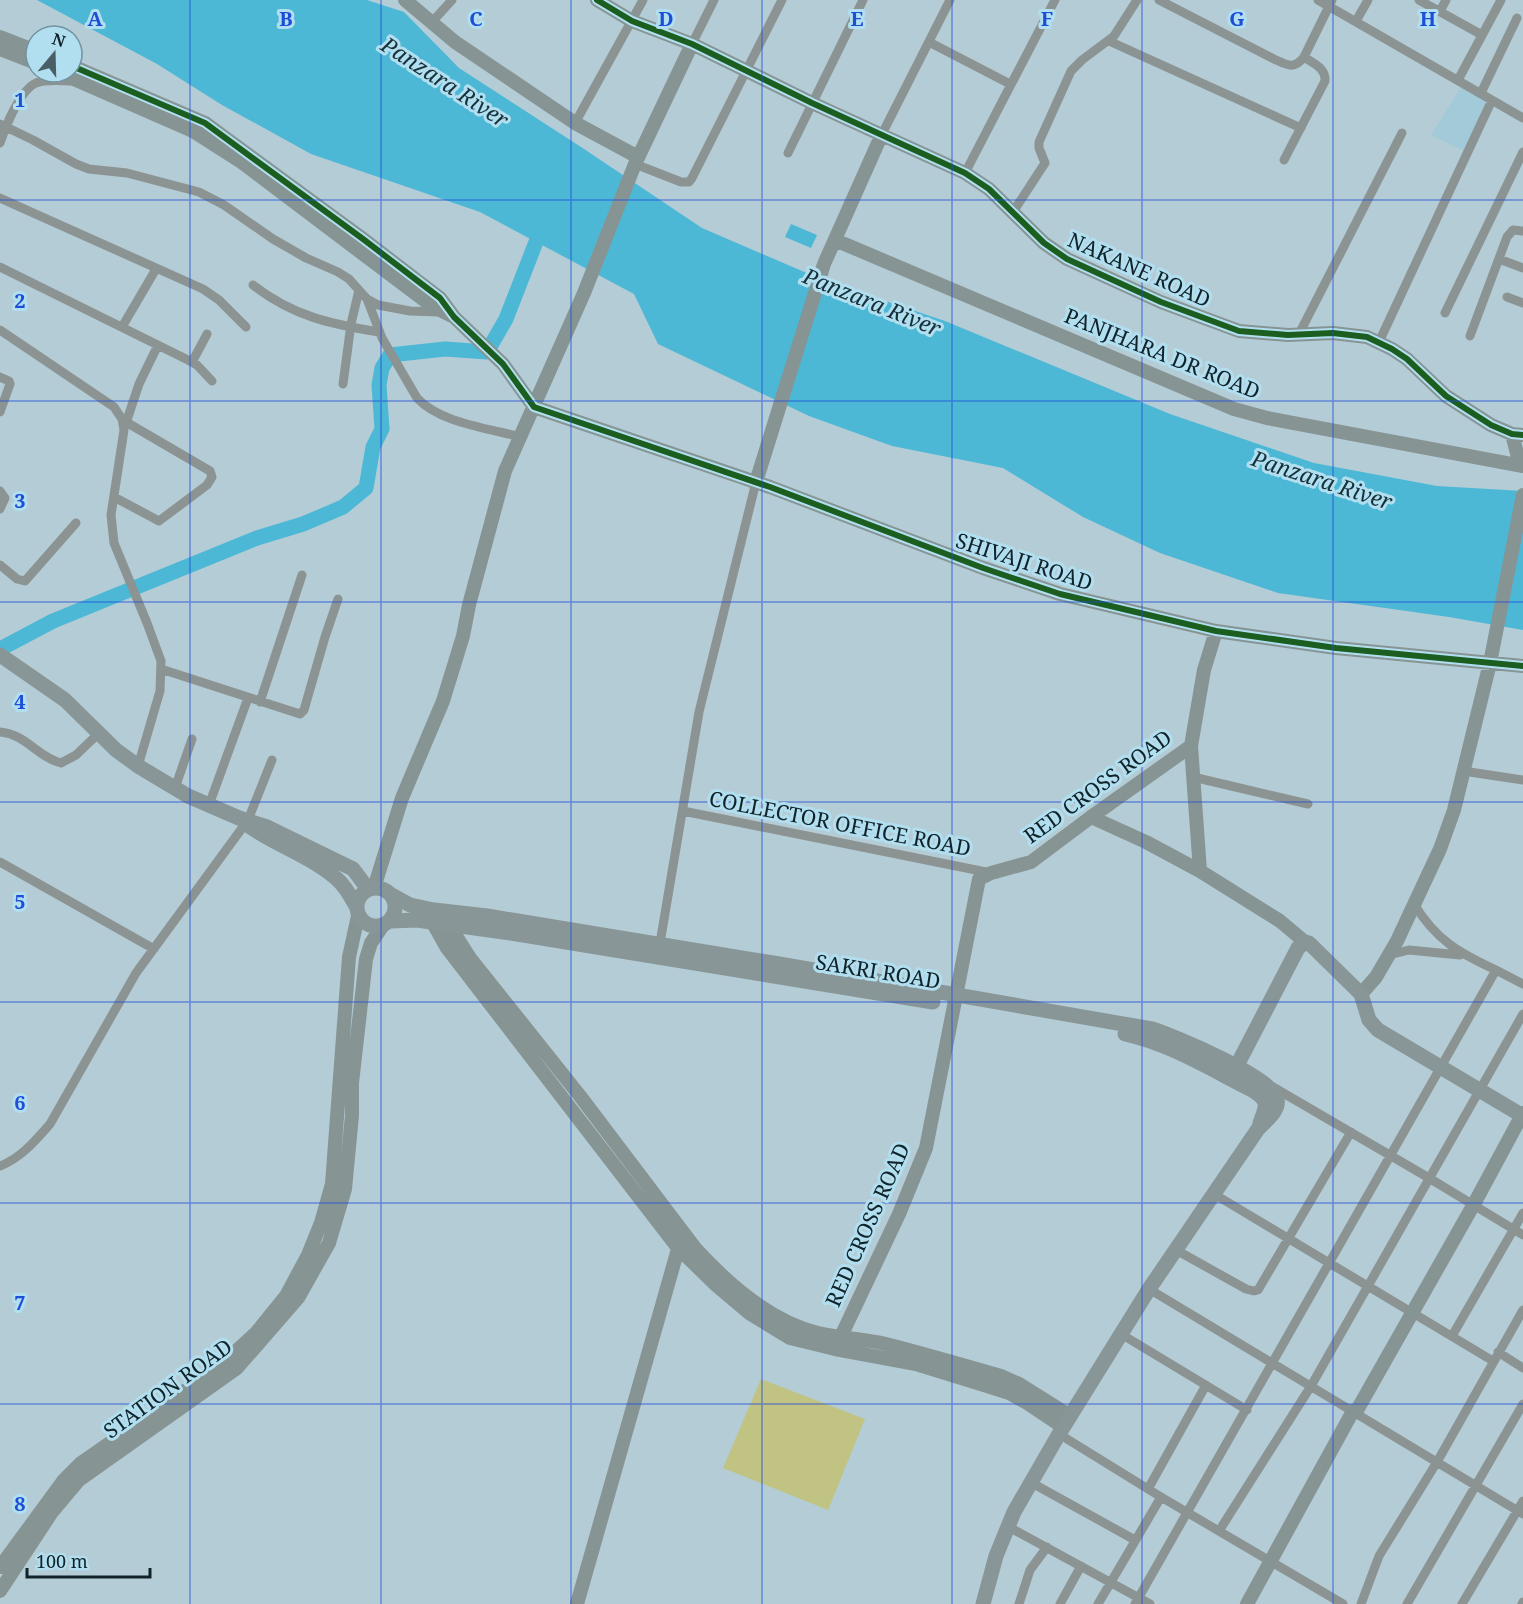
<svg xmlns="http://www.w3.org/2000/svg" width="1523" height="1604" font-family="'Noto Serif',serif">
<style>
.built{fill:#a2cad9}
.green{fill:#c0c381}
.water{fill:#4cb8d6}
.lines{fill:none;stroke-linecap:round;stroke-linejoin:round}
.river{stroke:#4cb8d6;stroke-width:15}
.street{stroke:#8c9493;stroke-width:9}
.secondary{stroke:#879494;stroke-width:14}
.primary{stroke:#899698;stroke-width:15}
.cycleway-casing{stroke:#b2dff0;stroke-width:10}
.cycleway{stroke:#1b5e20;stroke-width:6}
.grid{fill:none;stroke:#1d4ed8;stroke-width:1.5;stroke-opacity:0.55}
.labels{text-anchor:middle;stroke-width:6;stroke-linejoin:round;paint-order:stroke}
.street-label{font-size:21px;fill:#112229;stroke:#b2dff0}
.water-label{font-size:22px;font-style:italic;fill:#16313a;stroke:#b2dff0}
.grid-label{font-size:20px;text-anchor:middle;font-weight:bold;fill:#1d4ed8;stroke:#b2dff0;stroke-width:6;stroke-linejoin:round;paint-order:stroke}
</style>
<rect width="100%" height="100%" fill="#b4ccd5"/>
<path class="built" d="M1461,87l27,16 -22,49 -35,-17z"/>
<path class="green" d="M761,1379l104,40 -37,91 -105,-42z"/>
<path class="water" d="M37,0h330l37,12 55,56 122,79 121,81 121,52 122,41 225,93 144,49 123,23 86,5v139l-74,-13 -171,-24 -118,-40 -77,-36 -80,-49 -111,-22 -83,-30 -151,-72 -24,-50 -154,-82 -169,-58 -89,-49 -65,-41z
M791,224l26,11 -6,13 -26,-11z"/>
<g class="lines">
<path class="river" d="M0,649l53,-28 204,-83 46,-14 40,-17 23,-19 7,-41 9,-18 -3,-44 3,-17 8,-13 55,-6 42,3 19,-33 37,-95"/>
<path class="street" d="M1159,0l115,59c13,6 20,11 30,-2l28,-57
M1318,0l205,118
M1419,0l63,35
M1440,11l6,-11
M1356,21l12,-21
M432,22l20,-22
M1109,41l192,87
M929,42l81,42
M692,44l22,-44
M1458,80l43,-80
M1481,93l36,-75
M575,123l68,-123
M0,124l33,16 43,24 13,5 38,4 72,19 25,13 49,34 33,19 32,14 11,7 18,20 11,6 32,6 28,1
M882,134l68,-134
M0,143c5,-16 20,-53 36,-60 10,-4 26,-2 37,-2
M788,153l75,-153
M1284,160l41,-79c1,-13 -11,-17 -21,-24
M635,164l46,18h8l3,-4 90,-178
M965,173l90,-173
M0,198l203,91 16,11 27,27
M1013,212l32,-49 -6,-15v-6l32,-71 11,-11 32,-24 23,-36
M1499,259l24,9
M0,267l188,93 9,5 15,16
M253,285c40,31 77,39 126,47
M1507,297l16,6
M367,299l15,39 35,60c23,25 71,30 103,39
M1445,313l78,-161
M122,327l34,-58
M0,330l114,77 8,12 2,11 -13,85 3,28 33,80 14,38 -1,30 -22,75
M1299,334l103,-201
M1470,336l37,-99 6,-7 10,1
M1379,342l113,-242
M192,362l15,-28
M0,377l9,4 1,3 -10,28
M343,384l8,-60 8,-34
M125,426l14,-42 19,-39
M0,491l5,7 -5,11
M114,497l45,24 48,-36 5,-8 -2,-6 -84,-49
M0,565l17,14 8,2 51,-58
M161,669l139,45 4,-4 21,-73 13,-38
M260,702l42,-127
M0,732c26,2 37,25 61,31l15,-8 23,-22
M1463,771l60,9
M1193,777l115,27
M175,788l17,-49
M209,805l39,-107
M683,811l308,62
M0,862l154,87
M1414,904c22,36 45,49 82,66
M659,949l40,-237 57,-230
M1389,955l20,-5 51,5
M1273,1087l156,91 94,57
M0,1166c21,-8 35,-25 50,-42l86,-151 112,-153 24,-60
M1214,1194l279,167
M1176,1250l70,39 8,2 4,-1 93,-158
M1149,1289l374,225
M1121,1334l126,76
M1452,1336l71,-123
M1498,1352l25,16
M1059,1434l102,63 182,107
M1032,1483l103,57
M1148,1489l58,-104
M1007,1526l143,78
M1219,1531l92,-145 212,-372
M1019,1604l11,-34 17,-23
M1060,1604l21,-38
M1098,1604l63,-107
M1135,1604l361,-634 27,14
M1361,1604l18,-48 58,-94 86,-152
M1407,1604l116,-200
M1462,1604l61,-103
M1522,1604l1,-2"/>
<path class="secondary" d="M405,0l50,42 120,81 63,34
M597,0l35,21 60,23 120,59 153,70 24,16 55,54 23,16 94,43 78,29 49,4 45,-2 34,4 25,12 15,10 39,37 45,29 21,9 11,1
M0,37l36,14
M0,49l36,14
M72,66l133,57 158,116 77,59 14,19 49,47 31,43 236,80 213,81 77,26 156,37 120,17 187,18
M58,72l135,59 47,30 192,145 20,10
M835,240l399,169 33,9 256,48
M1512,434l8,31
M756,482l68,-218 58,-130
M1191,746l9,125 80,50 25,21
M1091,817l55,25 54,29
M374,888l28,-90 41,-97 20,-65 6,-31 36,-134 79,-178 51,-129 57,-120
M433,923l14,25 231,300 39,38 32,27 41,25 45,11 81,15 68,21 25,8 18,10 36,24
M449,925l21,33 110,138 115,152c32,35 76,74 123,85 23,5 46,6 68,11 39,10 77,21 115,32l18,8 51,32
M1361,994l15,-17 21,-36 43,-92 14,-39 36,-147 33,-168
M835,1349l64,-135 27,-66 53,-269 12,-6 40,-11 60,-45 100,-71 13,-76 12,-39
M0,1567l64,-87 17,-17 137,-95 38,-35 30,-37 22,-41 13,-32 11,-39 17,-227 9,-41
M0,1591l52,-79 27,-32 158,-112 61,-70 31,-55 16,-54 7,-74v-32l14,-124 5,-16 12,-18
M577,1604l103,-362
M1247,1604l106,-193 3,1 118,-208 49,-91"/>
<path class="primary" d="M0,655l65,45 51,50 22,16 50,30 51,22 28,9 86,42 15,20
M246,824c27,20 69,34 92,56 8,7 13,17 18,26
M357 907a19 19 0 1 1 38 0a19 19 0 1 1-38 0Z
M390,894l20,11 24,5 53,6 298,49 367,64c22,7 120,48 125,69 3,13 -11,22 -19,31l-109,160 -90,145 -45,78 -18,44 -13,48
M390,921l27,-1 94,13 422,69
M1125,1034c46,10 87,36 129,57 16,11 12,15 6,32
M1232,1075l66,-127 7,-6 4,1 52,51 8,26 9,10 145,86"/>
<defs>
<path id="cycleway" d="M597,0l35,21 60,23 120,59 153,70 24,16 55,54 23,16 94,43 78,29 49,4 45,-2 34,4 25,12 15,10 39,37 45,29 21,9 11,1
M72,66l133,57 158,116 77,59 14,19 49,47 31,43 236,80 213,81 77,26 156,37 120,17 187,18"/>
</defs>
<use href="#cycleway" class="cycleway-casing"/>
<use href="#cycleway" class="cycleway"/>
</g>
<path class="grid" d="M190,0v1604M381,0v1604M571,0v1604M762,0v1604M952,0v1604M1142,0v1604M1333,0v1604M0,200h1523M0,401h1523M0,602h1523M0,802h1523M0,1002h1523M0,1203h1523M0,1404h1523"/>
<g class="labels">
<g class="street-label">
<text transform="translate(1139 270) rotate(24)" y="7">NAKANE ROAD</text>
<text transform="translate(1162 354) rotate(22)" y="7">PANJHARA DR ROAD</text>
<text transform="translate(1024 562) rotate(18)" y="7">SHIVAJI ROAD</text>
<text transform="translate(1098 787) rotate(-36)" y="7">RED CROSS ROAD</text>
<text transform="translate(840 824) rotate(11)" y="7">COLLECTOR OFFICE ROAD</text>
<text transform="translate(878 972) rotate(9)" y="7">SAKRI ROAD</text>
<text transform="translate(868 1225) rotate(-66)" y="7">RED CROSS ROAD</text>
<text transform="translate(168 1389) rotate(-36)" y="7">STATION ROAD</text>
</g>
<g class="water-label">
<text transform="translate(445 82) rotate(33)" y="8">Panzara River</text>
<text transform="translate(872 302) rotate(22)" y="8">Panzara River</text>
<text transform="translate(1322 480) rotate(18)" y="8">Panzara River</text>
</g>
</g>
<g class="grid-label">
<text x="95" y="26">A</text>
<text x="286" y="26">B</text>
<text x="476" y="26">C</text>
<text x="666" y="26">D</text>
<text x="857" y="26">E</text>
<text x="1047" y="26">F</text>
<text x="1237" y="26">G</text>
<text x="1428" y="26">H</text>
<text x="20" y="107">1</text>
<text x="20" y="308">2</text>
<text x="20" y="508">3</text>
<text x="20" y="709">4</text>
<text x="20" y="909">5</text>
<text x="20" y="1110">6</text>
<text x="20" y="1310">7</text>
<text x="20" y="1511">8</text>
</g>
<g transform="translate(54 54) rotate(19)"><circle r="28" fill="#b2dff0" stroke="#7293a0" stroke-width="1.5"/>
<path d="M0-4.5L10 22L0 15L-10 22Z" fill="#4a5e65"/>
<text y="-9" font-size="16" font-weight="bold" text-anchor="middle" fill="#112229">N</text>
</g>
<path d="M27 1568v9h123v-9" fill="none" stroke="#112229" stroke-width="3"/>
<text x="36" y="1568" font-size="18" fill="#112229" stroke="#b2dff0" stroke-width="4.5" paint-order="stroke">100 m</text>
</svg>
